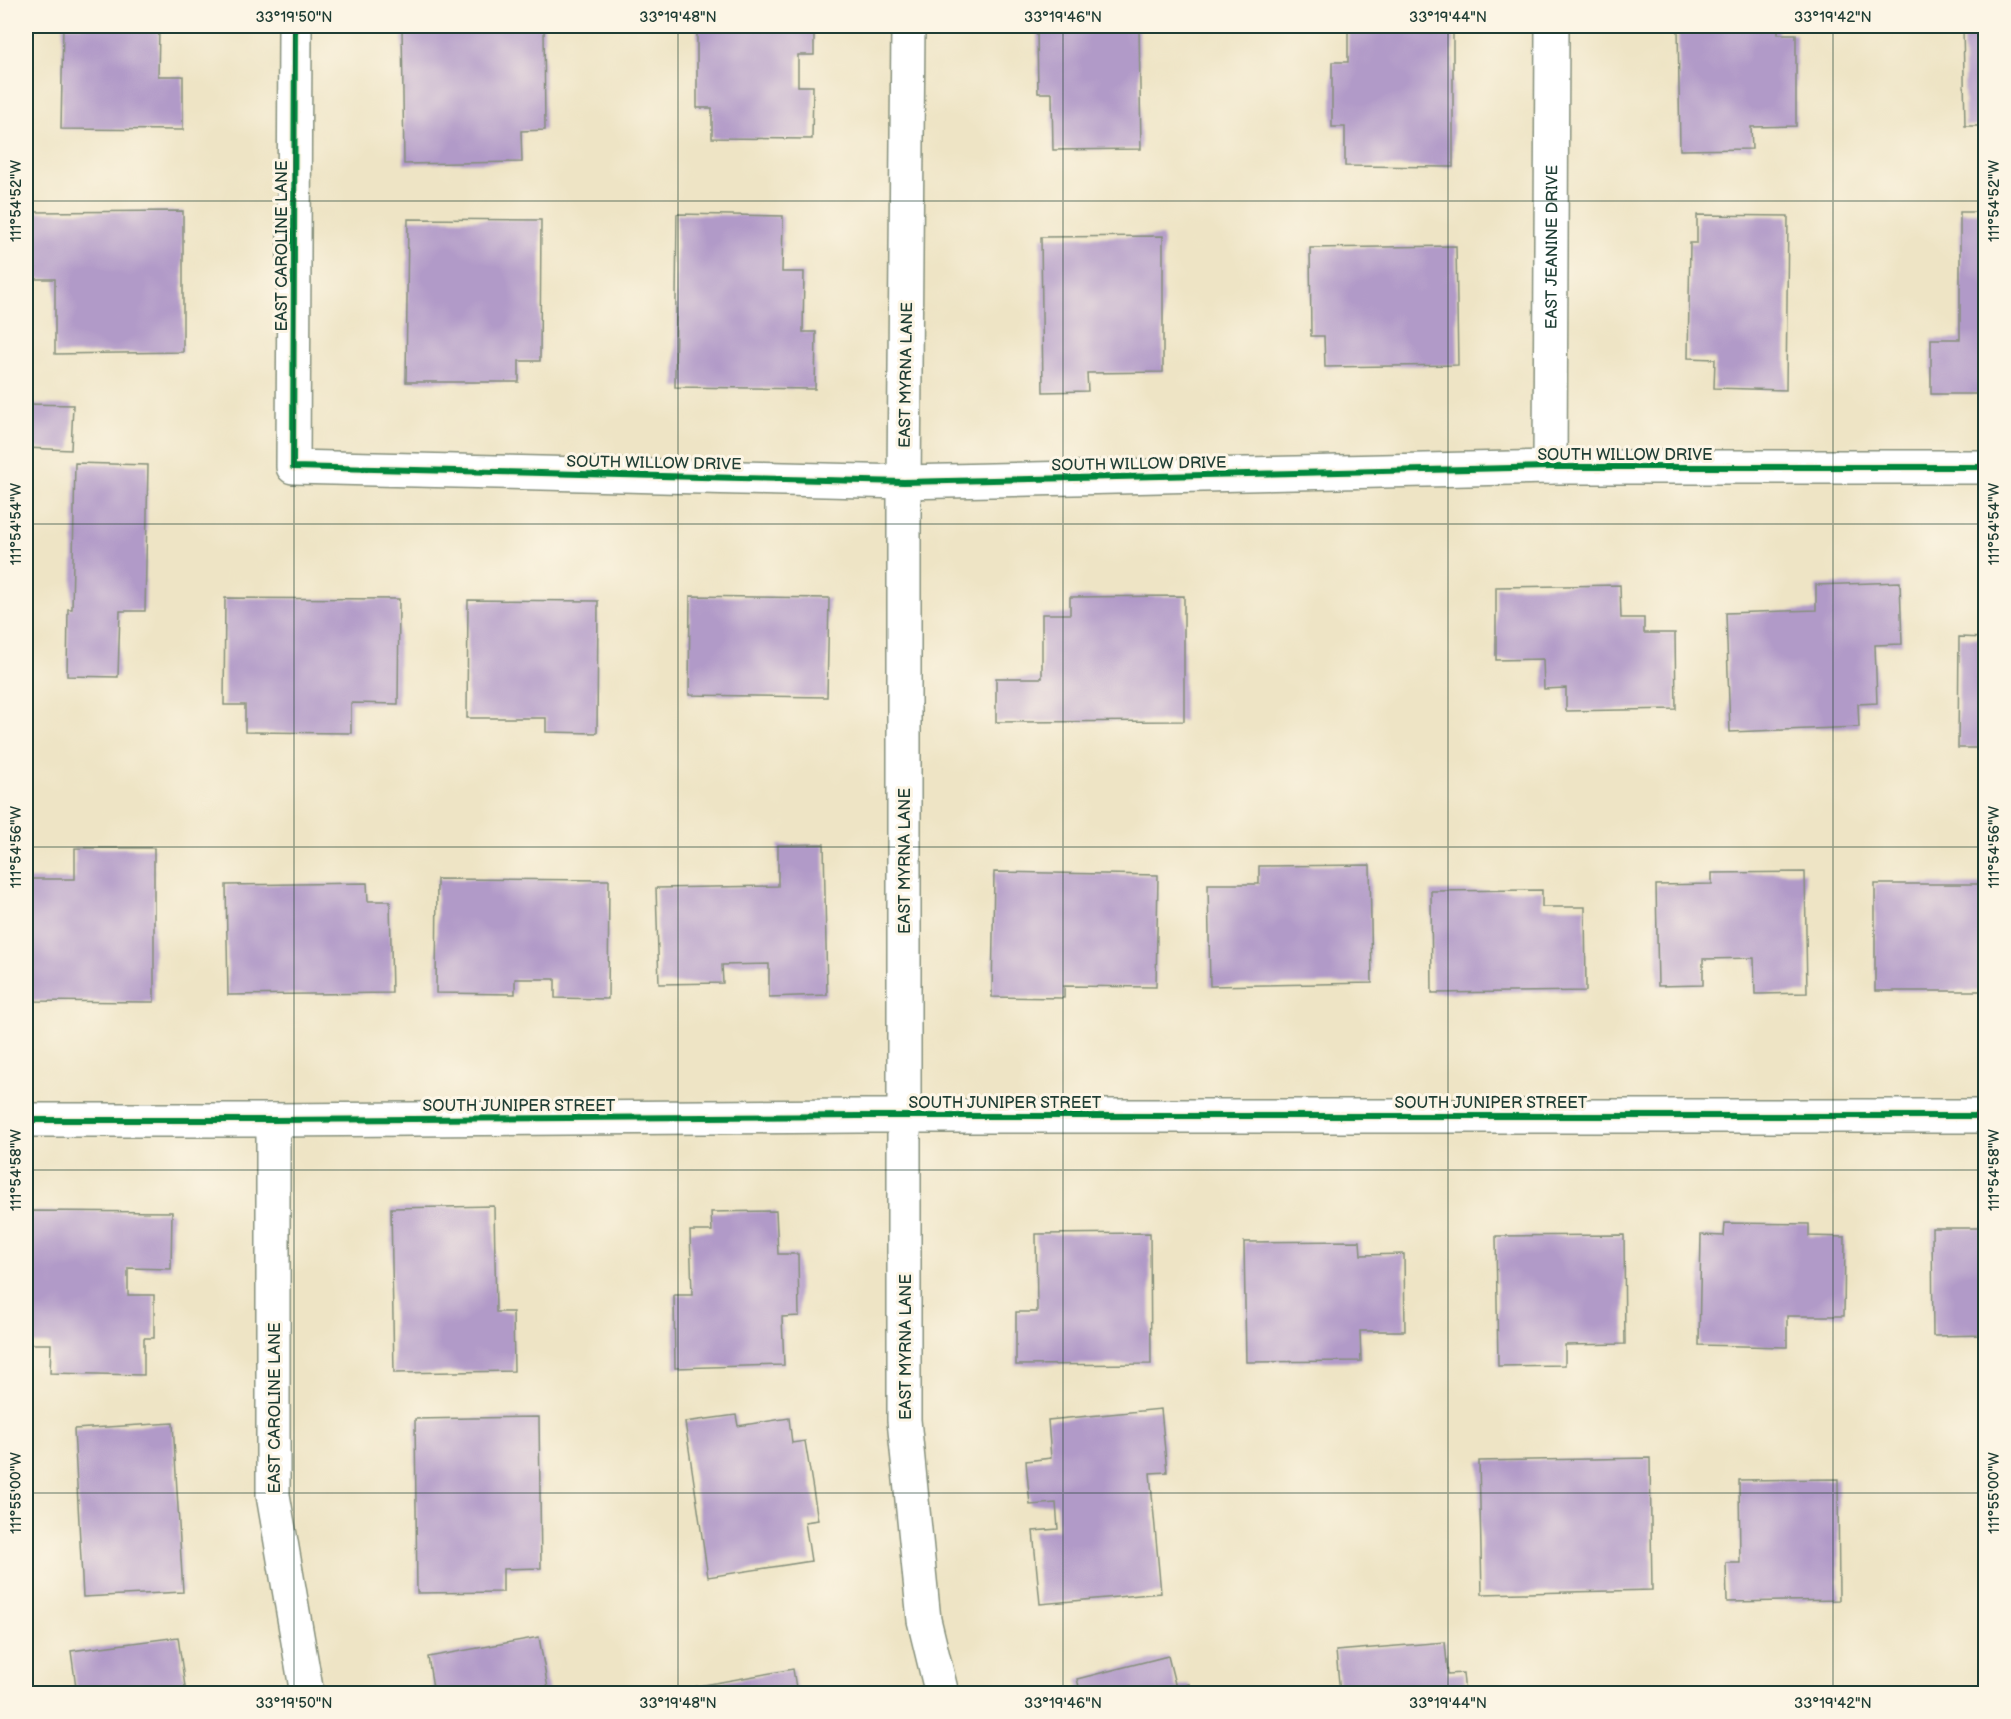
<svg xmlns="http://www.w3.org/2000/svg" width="2011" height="1719" font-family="'Balsamiq Sans',sans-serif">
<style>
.building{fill:#b19ac8}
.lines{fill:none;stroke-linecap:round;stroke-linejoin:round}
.street-casing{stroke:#86907c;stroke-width:36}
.street{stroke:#fff;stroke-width:33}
.cycleway-casing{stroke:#fcf5e5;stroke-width:10}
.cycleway{stroke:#00873e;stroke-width:6}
.ticks{fill:none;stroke:#1f3d34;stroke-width:1.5;stroke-opacity:0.45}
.labels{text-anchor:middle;stroke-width:6;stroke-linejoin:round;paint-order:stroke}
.street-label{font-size:16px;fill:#1f3d34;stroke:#fcf5e5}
.neatline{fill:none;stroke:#1f3d34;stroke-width:2}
.ticks-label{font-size:15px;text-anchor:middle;fill:#1f3d34}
</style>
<rect width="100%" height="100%" fill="#fcf5e5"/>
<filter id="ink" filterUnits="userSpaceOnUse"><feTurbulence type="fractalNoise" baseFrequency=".0167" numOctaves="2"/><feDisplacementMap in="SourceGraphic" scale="12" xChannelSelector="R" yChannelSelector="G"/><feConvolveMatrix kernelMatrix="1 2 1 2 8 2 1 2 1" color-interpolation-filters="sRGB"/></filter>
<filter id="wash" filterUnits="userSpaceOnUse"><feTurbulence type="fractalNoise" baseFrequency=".008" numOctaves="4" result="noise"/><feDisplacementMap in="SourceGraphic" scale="24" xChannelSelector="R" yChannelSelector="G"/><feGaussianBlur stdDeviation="1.35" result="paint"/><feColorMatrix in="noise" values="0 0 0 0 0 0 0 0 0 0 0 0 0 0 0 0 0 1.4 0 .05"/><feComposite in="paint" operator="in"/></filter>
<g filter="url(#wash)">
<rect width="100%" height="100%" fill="#eee4c5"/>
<g id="blocks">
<path class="building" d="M63,26h107l-1,6h-10l-1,44h25v54l-122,-1z
M402,26h142l1,104 -24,1 1,31 -118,2z
M697,26h117v29h-16v31h15l-1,53 -100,-1v-30h-15z
M1678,26h100v8h18v92l-45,1 1,22 -72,1z
M1963,26h23v100h-21z
M1139,27l2,122 -88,1 -1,-57h-14l-1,-64z
M1348,27l105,1v139l-108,-1v-39h-13v-65h16z
M183,211v141l-128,2v-75h-22l-1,-67z
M1960,212h26v182h-55v-55h29z
M677,214l106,2 -1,56h22l-1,60h13l-1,57 -140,-2z
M1697,215l91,1 -2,174 -72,-2 1,-29 -27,-1 2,-115h7z
M408,219l133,1 -1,141h-21v21h-113z
M1163,236v136l-76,1 1,18 -45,1 -2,-155z
M1456,246l2,119 -133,2 -1,-31h-13l-1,-88z
M26,404l47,1 -2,45 -45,-2z
M75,463l73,2 -3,146h-25l-2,66 -51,-1 1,-67h4z
M1900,582l2,62 -27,1 2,58 -19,1 1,23 -129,5 -4,-119 90,-3v-25z
M1620,585l1,33h23v15h31l1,76 -110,2v-23l-22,1 -1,-30 -47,1v-73z
M690,596l139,2 -2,99 -138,-2z
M1184,596v125l-188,1v-44h46v-64h28v-17z
M225,598l174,1 -1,105 -47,-1v30l-106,-1v-27h-21z
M468,600l130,1 -1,132 -51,-1v-14h-79z
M1959,637l27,1v110h-28z
M824,844l3,151 -58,2v-33l-47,1 1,18 -64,1 -3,-96 122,-2v-41z
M75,848h79v154l-128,-1v-122h49z
M1370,865l2,118 -162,3 -2,-102h51v-18z
M994,872l164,3 -2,112 -92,-1v12l-72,-1z
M1805,872l2,121 -52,1 -1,-36 -51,1v26l-45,1 -2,-101 56,-1v-11z
M437,879l172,1 -1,119 -53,-1v-19h-40v15l-79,-1z
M367,883l1,18h22l2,92 -164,2 -2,-110z
M1875,884h111v107h-111z
M1542,890v17h43l1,84 -154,2 -1,-102z
M494,1206l2,106h17l1,59 -120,2 -3,-165z
M30,1211l142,1 -1,57 -43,-1v27h26v43h-10v37l-94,-2 1,-29h-23z
M776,1211l2,43h20l1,62 -17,1 2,48 -109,3 -1,-73h18l-2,-64h22l-1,-19z
M1725,1223l84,1v12l36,1 -1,79h-57v31l-88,-2 2,-110 23,1z
M1932,1228h54v107l-53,1z
M1150,1233l1,131 -135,1v-53h21l-1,-78z
M1624,1235l1,109 -60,1v20l-67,1 -2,-130z
M1360,1241l1,14 43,-1 1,77h-45l1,30 -115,1 -2,-120z
M1161,1409l6,63 -17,1 11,120 -121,11 -7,-73 25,-2 -2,-26 -26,2 -4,-44 25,-3 -3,-38z
M736,1415l2,11 51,-8 3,25 13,-2 13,79 -13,2 6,39 -103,16 -23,-155z
M539,1417l2,151 -38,1v23l-86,1 -2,-174z
M173,1423l10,169 -100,5 -9,-168z
M1650,1458l2,132 -170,4 -3,-133z
M1838,1479l1,121 -112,2 -1,-39h14l-1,-83z
M178,1637l8,57h-109l-6,-43z
M539,1637l10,57h-115l-6,-37z
M1445,1642l3,32 15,-1 2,21h-125l-4,-43z
M1168,1656l8,32 13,-4 2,10h-110l-4,-15z
M793,1669l4,25h-109l-1,-6z"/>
</g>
</g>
<g filter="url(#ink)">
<use href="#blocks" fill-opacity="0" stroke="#86907c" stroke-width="1.5"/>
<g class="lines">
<defs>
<g id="street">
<path d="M295,26l-2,441 611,15 646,-15h436"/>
<path d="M908,26l-4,456v938l20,200 18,74"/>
<path id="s1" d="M1550,467l2,-441"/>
<path d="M26,1120h247l586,-4h1127"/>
<path d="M273,1120v375l34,199"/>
</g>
</defs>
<use href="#street" class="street-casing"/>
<use href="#street" class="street"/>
<defs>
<path id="cycleway" d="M295,26l-2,441 611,15 646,-15h436
M26,1120h247l586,-4h1127"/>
</defs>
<use href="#cycleway" class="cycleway-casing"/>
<use href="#cycleway" class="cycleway"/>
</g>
</g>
<path class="ticks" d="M294,26v1668M678,26v1668M1063,26v1668M1448,26v1668M1833,26v1668M26,201h1960M26,524h1960M26,847h1960M26,1170h1960M26,1493h1960"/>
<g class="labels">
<g class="street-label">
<text transform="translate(281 246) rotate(-90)" y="6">EAST CAROLINE LANE</text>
<text dy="6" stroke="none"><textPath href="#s1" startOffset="220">EAST JEANINE DRIVE</textPath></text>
<text transform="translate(905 375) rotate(-89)" y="6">EAST MYRNA LANE</text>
<text x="1625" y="460">SOUTH WILLOW DRIVE</text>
<text transform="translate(654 462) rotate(1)" y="6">SOUTH WILLOW DRIVE</text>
<text transform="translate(1139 463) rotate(-1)" y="6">SOUTH WILLOW DRIVE</text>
<text transform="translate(904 861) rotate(-90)" y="6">EAST MYRNA LANE</text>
<text x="1005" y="1108">SOUTH JUNIPER STREET</text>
<text x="1491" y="1108">SOUTH JUNIPER STREET</text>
<text x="519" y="1111">SOUTH JUNIPER STREET</text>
<text transform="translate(905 1347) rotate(-90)" y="6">EAST MYRNA LANE</text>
<text transform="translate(274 1408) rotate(-90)" y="6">EAST CAROLINE LANE</text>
</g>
</g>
<rect width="2011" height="1719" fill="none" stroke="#fcf5e5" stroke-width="66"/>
<rect x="33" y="33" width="1945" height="1653" class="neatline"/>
<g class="ticks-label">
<text x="294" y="22">33°19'50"N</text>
<text x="678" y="22">33°19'48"N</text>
<text x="1063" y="22">33°19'46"N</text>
<text x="1448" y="22">33°19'44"N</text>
<text x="1833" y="22">33°19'42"N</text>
<text transform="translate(1994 201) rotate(-90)" y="5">111°54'52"W</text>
<text transform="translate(16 201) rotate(-90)" y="5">111°54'52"W</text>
<text transform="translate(1994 524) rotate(-90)" y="5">111°54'54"W</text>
<text transform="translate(16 524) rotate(-90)" y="5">111°54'54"W</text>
<text transform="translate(1994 847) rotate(-90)" y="5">111°54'56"W</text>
<text transform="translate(16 847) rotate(-90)" y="5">111°54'56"W</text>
<text transform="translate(1994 1170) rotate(-90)" y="5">111°54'58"W</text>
<text transform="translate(16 1170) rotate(-90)" y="5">111°54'58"W</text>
<text transform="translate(1994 1493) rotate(-90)" y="5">111°55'00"W</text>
<text transform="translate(16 1493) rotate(-90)" y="5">111°55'00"W</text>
<text x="294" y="1708">33°19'50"N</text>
<text x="678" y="1708">33°19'48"N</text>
<text x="1063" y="1708">33°19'46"N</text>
<text x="1448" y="1708">33°19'44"N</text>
<text x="1833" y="1708">33°19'42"N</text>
</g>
</svg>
